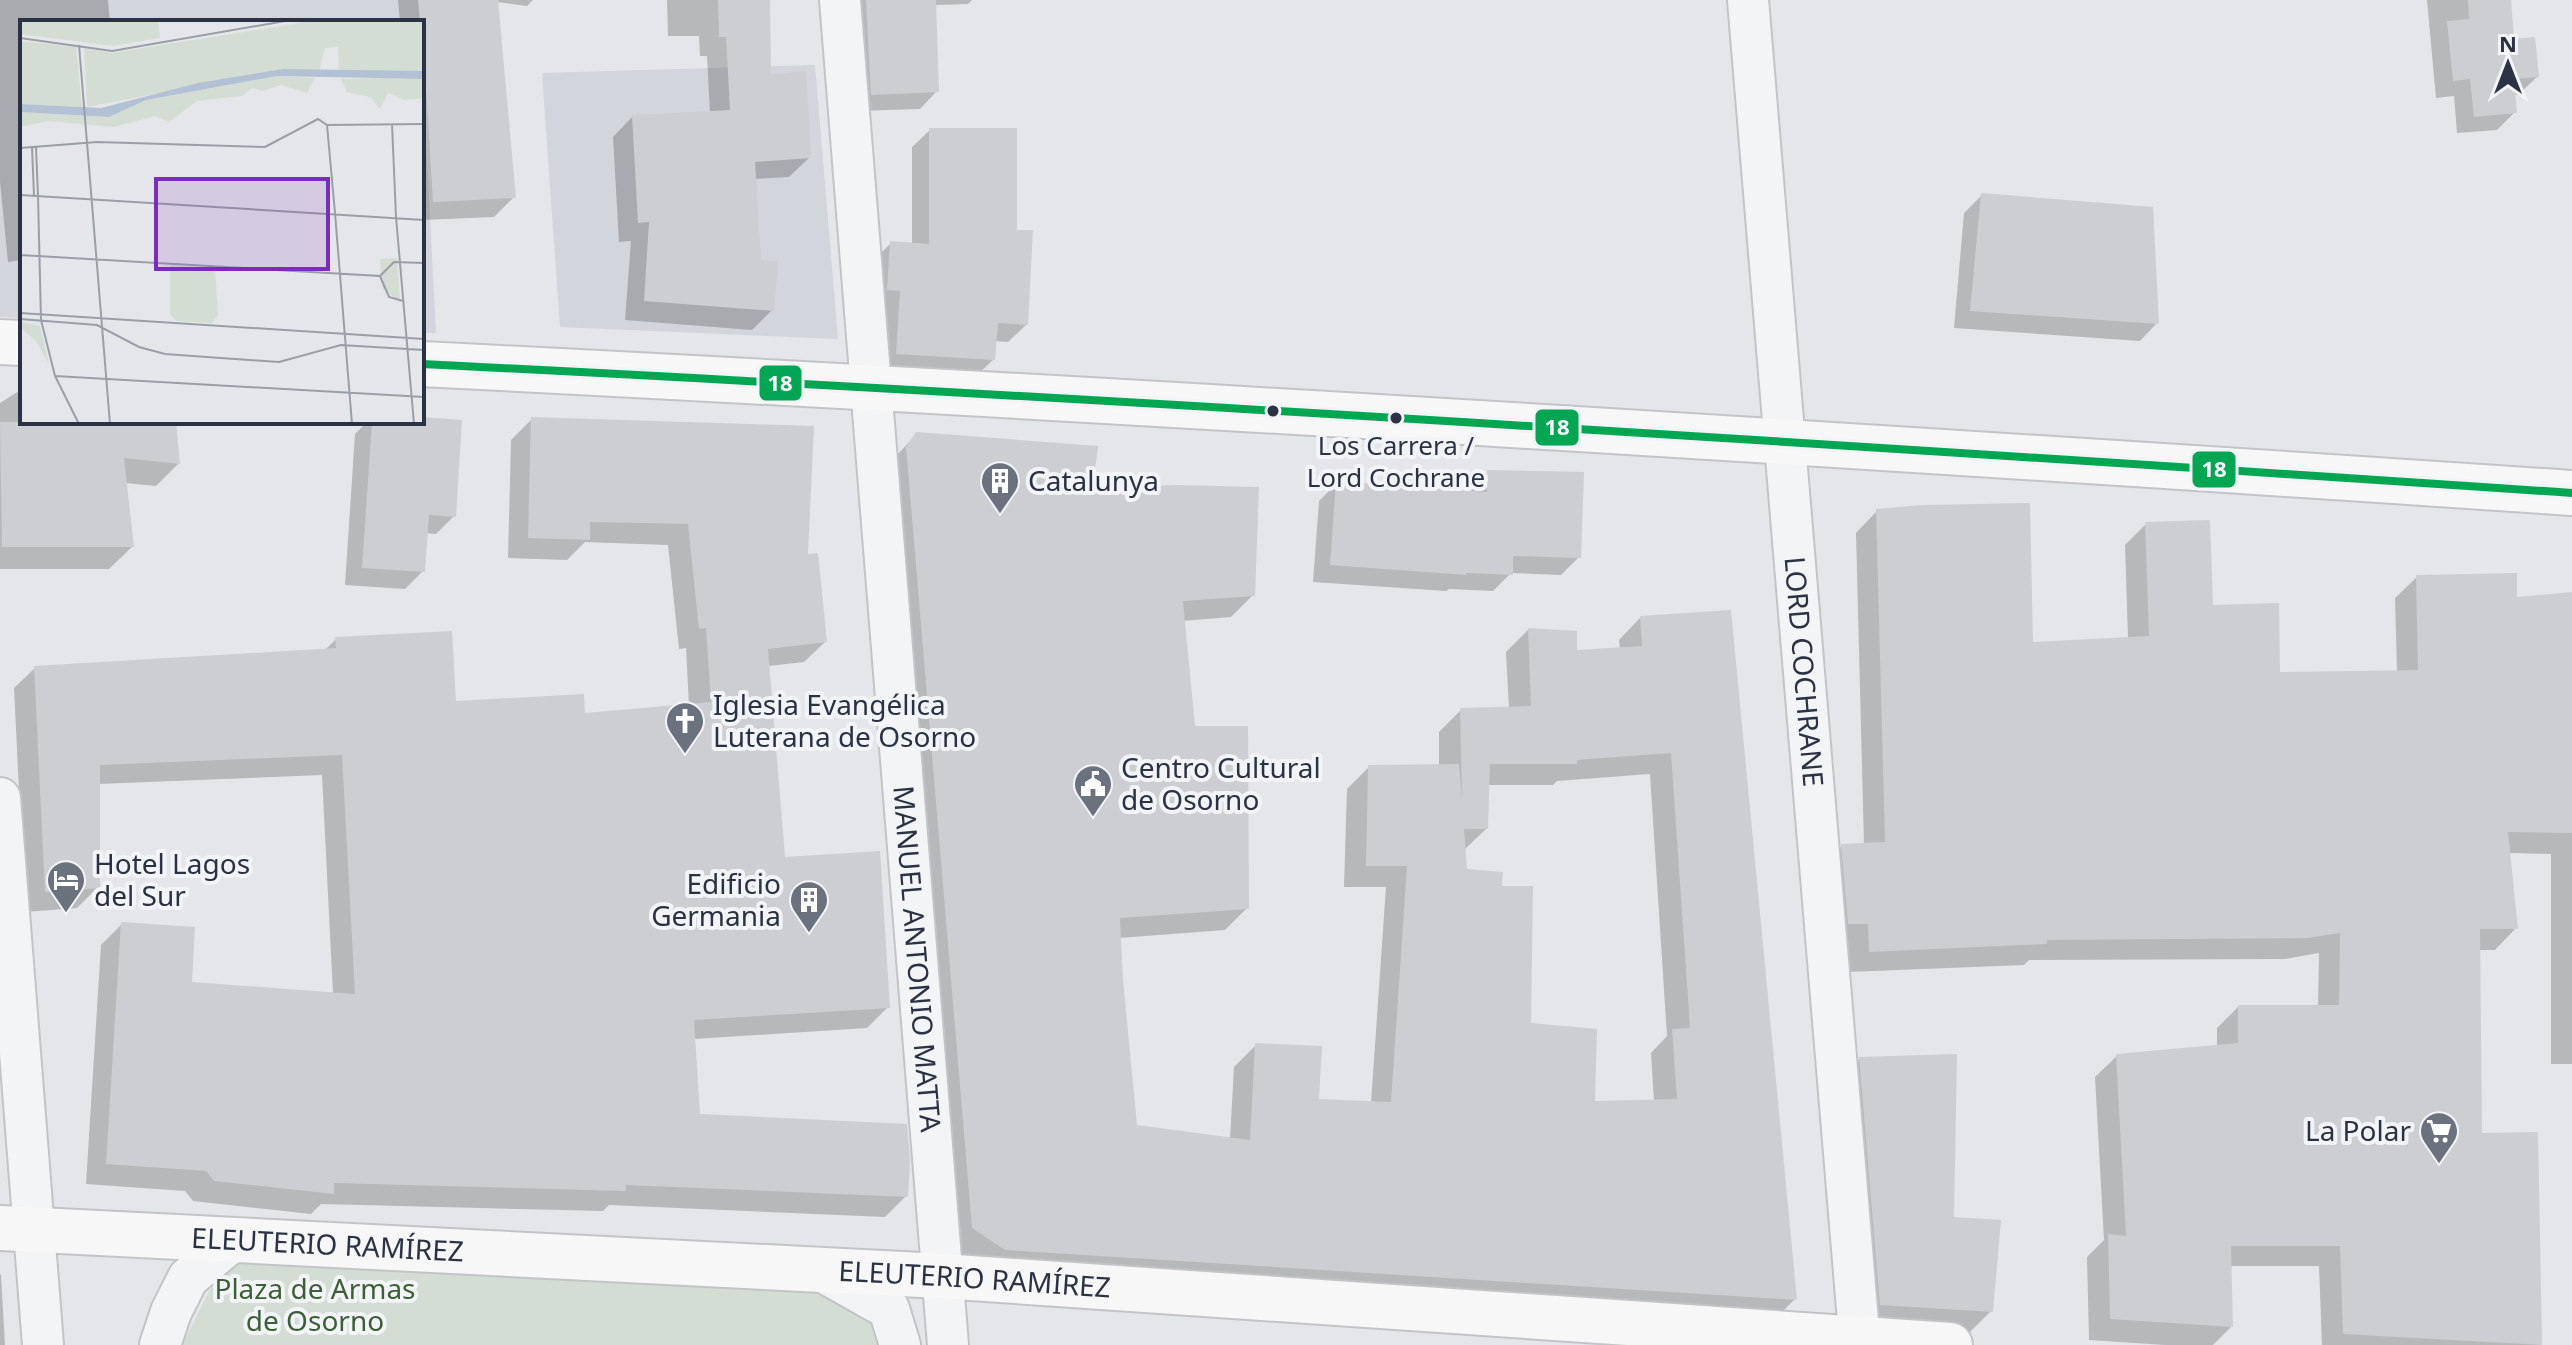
<svg xmlns="http://www.w3.org/2000/svg" width="2572" height="1345" font-family="'Noto Sans',sans-serif">
<style>
.built{fill:#d2d5dc}
.green{fill:#d4ddd4}
.shadow{fill:#0003;fill-rule:evenodd}
.building{fill:#ccced1;fill-rule:evenodd}
.lines{fill:none;stroke-linecap:round;stroke-linejoin:round}
.minor-casing{stroke:#c2c4c7;stroke-width:44}
.secondary-casing{stroke:#c2c4c7;stroke-width:48}
.minor{stroke:#f3f4f6;stroke-width:40}
.secondary{stroke:#f7f7f7;stroke-width:44}
.bus-1-casing{stroke:#f2f4f8;stroke-width:14}
.bus-1{stroke:#00a651;stroke-width:8}
.bus-dot{fill:#2a3243;stroke:#f2f4f8;stroke-width:3}
.labels{text-anchor:middle;stroke-width:8;stroke-linejoin:round;paint-order:stroke}
.bus-label{font-size:26px;fill:#2a3243;stroke:#f2f4f8}
.poi-label{font-size:28px;fill:#2a3243;stroke:#f2f4f8;text-anchor:start}
.street-label{font-size:28px;fill:#2a3243;stroke:#f2f4f8}
.park-label{font-size:28px;fill:#3d5f37;stroke:#f2f4f8}
.inset-road{fill:none;stroke:#9a9ea7;stroke-width:2}
.view{fill:#7b2cbf;fill-opacity:0.15;stroke:#7b2cbf;stroke-width:4}
.inset-edge{fill:none;stroke:#2a3243;stroke-width:4}
.line-badge{stroke:#f2f4f8;stroke-width:3}
.badge-label{font-size:22px;text-anchor:middle;font-weight:bold;fill:#fff}
</style>
<rect width="100%" height="100%" fill="#e4e6e9"/>
<path class="built" d="M0,0h419l1,22h-398v296l-22,-1z
M422,64l14,269h-14z
M815,65l23,274 -278,-12 -18,-254z"/>
<path class="green" d="M240,1262l590,19 47,38 8,26h-703l33,-65z"/>
<path class="shadow" d="M0,0h108l2,22h-88v238l-14,2 -8,-80z
M398,0h135l-6,6 -30,-4 17,195 -20,20 -72,3v-198h-22z
M667,0h101l1,76 40,82 -20,19 -35,2 5,83 13,48 -20,20 -127,-10 6,-79 -12,1 -6,-105 19,-20 78,-4 -3,-57h-7l-1,-20h-31z
M848,0h124l-4,4 -34,1 3,86 -17,18 -66,2z
M2427,0h82l4,41 24,36 -18,17 -6,1 2,17 -18,18 -40,3 -3,-37 -18,2z
M930,130l85,101 11,94 -18,17 -14,-1v18l-18,17 -97,-6 -6,-109 18,-18 21,2v-98z
M1982,195l175,128 -17,18 -186,-13 10,-115z
M22,389v33h151l5,42 -22,22 -31,-3 7,64 -23,22h-109v-166z
M422,419l32,97 -18,18 -11,-1 -2,38 -18,18 -60,-4 10,-151 12,-12h55z
M532,419l274,137 19,86 -21,20 -36,4 15,193 105,148 -21,21 -173,11 4,77 208,80 -21,21 -276,-12 -6,6 -282,-7 -10,10 -118,-13 -8,-10 -99,-7 15,-239 21,-21 68,60 143,10 -11,-219 -224,9v103l-21,21 -52,4 -11,-224 21,-20 290,-18 11,-11 118,64 129,12 106,-9 -3,-58 -7,1 -11,-104 -83,-3 -18,18 -59,-2 3,-118z
M917,434l173,56 163,105 -22,22 -49,4 11,107 54,180 -22,22 -106,8 16,189 95,12 4,-72 22,-22 61,56 54,2 15,-216h-42l3,-98 22,-22 70,-1v-34l22,-22 48,-1 -3,-57 22,-22 47,22 45,-2 -1,-10 22,-23 154,682 -22,22 -790,-49 -32,-22 -56,-793zM1650,774l17,262 -16,17 3,48 -61,2 -64,-78 -30,-137 -34,-17 -2,-20 23,-22 2,-44h65l4,-4z
M1488,472l91,85 -18,18 -50,-2 -18,18 -44,-2 -3,2 -133,-9 6,-81 18,-18 133,10 1,-4z
M1877,511l154,133 97,-5 -3,-94 21,-21 65,83 67,67 119,-2 -2,-74 22,-21 98,22 57,-5v470h-21v-210l-43,-1 8,75 -21,22h-17l2,185 56,-1 4,211h-218l-3,-79h-90l2,61 -18,18h-48l-76,-5 -2,-83 17,-17 -9,-163 22,-21 100,-9v-19l21,-21h80l1,-54 -35,6 -255,1 -5,5 -176,7 -1,-28 -20,1 -6,-78 21,-21 22,-1 -8,-312z
M1860,1059l92,160 39,92 -23,23 -110,-7 -21,-246z
M0,1274l1,1 4,70h-5z"/>
<path class="building" d="M418,0h80l18,198 -83,4 -11,-180h-2z
M718,0h52l1,74 35,-3 5,87 -56,4 6,98 17,1 -4,50 -130,-10 5,-79 -11,1 -6,-108 98,-5 -4,-73h-7z
M866,0h70l3,92 -68,3z
M2468,0h43l3,39 21,-2 4,40 -25,2 3,34 -43,4 -4,-38 -17,2 -6,-60 22,-2z
M929,128h88v102h16l-5,95 -30,-2 -3,37 -99,-6 4,-63 -13,-1 3,-49 39,3z
M1981,193l172,14 6,117 -189,-13z
M422,417l40,3 -6,97 -27,-2 -4,57 -63,-4 10,-146h50z
M531,417l283,9 -6,128 10,-1 9,89 -59,7 17,208 95,-6 10,157 -196,12 6,94 207,10 3,36 -2,37 -282,-12v6l-292,-8v11l-120,-13 -8,-10 -100,-7 15,-242 74,5 -3,55 163,12 -13,-239 -242,10v123l-55,4 -11,-226 302,-18 -1,-11 117,-6 4,70 128,-7 1,19 126,-11 -5,-74 -7,1 -11,-105 -98,-2v18l-62,-2z
M0,422h176l4,42 -56,-6 10,89h-132z
M916,432l182,14 -5,42 82,-3 84,2 -4,109 -72,5 12,125h53l1,183 -129,9 3,62 14,145 113,15 5,-97 67,3 -3,53 72,3 16,-236h-41l2,-101 91,-1 3,37 -2,-93 71,-2 -3,-78 49,3v19l65,-4 -2,-30 91,-6 66,690 -792,-50 -33,-22 -66,-781zM1671,753l19,275 -18,1 5,70 -82,2 2,-72 -66,-6 2,-137h-31l1,-14 -36,-3 -3,-40h24l2,-65h87v-4z
M1487,470l97,2 -3,86 -68,-2v19l-47,-2v2l-136,-10 6,-84 151,11z
M2030,503l3,139 116,-6 -4,-114 65,-2 3,85 66,-2 1,69 138,-2 -2,-95 101,-2v24l55,-5v241l-64,-1 10,97h-38l2,204 56,-1 4,213 -199,-11 -3,-88h-109l2,81 -123,-8 -2,-85 18,2 -10,-182 122,-11v-38h101l1,-72 -33,5 -260,2v4l-178,8 -1,-28h-20l-7,-80 44,-2 -9,-333 46,-4z
M1957,1054l-3,163 47,3 -8,92 -113,-7 -21,-248z"/>
<g class="lines">
<defs>
<g id="minor">
<path id="s1" d="M840,0l108,1345"/>
<path id="s2" d="M1748,0l112,1345"/>
<path d="M0,798l43,547"/>
<path d="M820,1270l69,39 11,36"/>
<path d="M160,1345l11,-33 17,-34 46,-38"/>
</g>
<g id="secondary">
<path d="M0,342l22,1"/>
<path d="M422,364c717,36 1434,81 2150,129"/>
<path id="s3" d="M0,1228l941,48 1009,69"/>
</g>
</defs>
<use href="#minor" class="minor-casing"/>
<use href="#secondary" class="secondary-casing"/>
<use href="#minor" class="minor"/>
<use href="#secondary" class="secondary"/>
<defs>
<path id="bus-1" d="M422,364c717,36 1434,81 2150,129"/>
</defs>
<use href="#bus-1" class="bus-1-casing"/>
<use href="#bus-1" class="bus-1"/>
</g>
<defs>
<symbol id="building-pin" viewBox="-11 -11 22 30"><path d="M0 17L-7.5 6A9.5 9.5 0 1 1 7.5 6Z" fill="#6b717d" stroke="#f2f4f8"/><path d="M-4-6H4V6H1V3H-1V6H-4ZM-2.5-4.3h1.7v1.8h-1.7ZM.8-4.3h1.7v1.8H.8ZM-2.5-1h1.7V.8h-1.7ZM.8-1h1.7V.8H.8Z" fill="#fff"/></symbol>
<symbol id="church-pin" viewBox="-11 -11 22 30"><path d="M0 17L-7.5 6A9.5 9.5 0 1 1 7.5 6Z" fill="#6b717d" stroke="#f2f4f8"/><path d="M-1.2-6h2.4v3.5h3.3v2.4h-3.3V6h-2.4V-.1h-3.3v-2.4h3.3Z" fill="#fff"/></symbol>
<symbol id="civic-pin" viewBox="-11 -11 22 30"><path d="M0 17L-7.5 6A9.5 9.5 0 1 1 7.5 6Z" fill="#6b717d" stroke="#f2f4f8"/><path d="M-.6-6.5H3V-4.5H.6V-3L4-1V1h2V6H-6V1h2V-1L-.6-3ZM-1.2 2.5V6h2.4V2.5Z" fill="#fff"/></symbol>
<symbol id="hotel-pin" viewBox="-11 -11 22 30"><path d="M0 17L-7.5 6A9.5 9.5 0 1 1 7.5 6Z" fill="#6b717d" stroke="#f2f4f8"/><path d="M-6-4.5h1.5V1H6V5H4.5V3h-9V5H-6ZM-4 0a1.8 1.8 0 1 1 3.6 0ZM.5 0V-2.5h3Q6-2.5 6 0Z" fill="#fff"/></symbol>
<symbol id="supermarket-pin" viewBox="-11 -11 22 30"><path d="M0 17L-7.5 6A9.5 9.5 0 1 1 7.5 6Z" fill="#6b717d" stroke="#f2f4f8"/><path d="M-6-5.5h2.5l.6 2H6L4.5 2H-2.5L-4.4-4H-6ZM-1.5 3.2a1.3 1.3 0 1 0 .1 0ZM3 3.2a1.3 1.3 0 1 0 .1 0Z" fill="#fff"/></symbol>
</defs>
<g fill-rule="evenodd">
<use href="#building-pin" x="978" y="459" width="44" height="60"/>
<use href="#church-pin" x="663" y="699" width="44" height="60"/>
<use href="#civic-pin" x="1071" y="762" width="44" height="60"/>
<use href="#hotel-pin" x="44" y="858" width="44" height="60"/>
<use href="#building-pin" x="787" y="878" width="44" height="60"/>
<use href="#supermarket-pin" x="2417" y="1109" width="44" height="60"/>
</g>
<g class="bus-dot">
<circle cx="1273" cy="411" r="7"/>
<circle cx="1396" cy="418" r="7"/>
</g>
<g class="labels">
<g class="bus-label">
<text x="1396" y="455">Los Carrera /<tspan x="1396" dy="32">Lord Cochrane</tspan></text>
</g>
<g class="poi-label">
<text x="1028" y="491">Catalunya</text>
<text x="713" y="715">Iglesia Evangélica<tspan x="713" dy="32">Luterana de Osorno</tspan></text>
<text x="1121" y="778">Centro Cultural<tspan x="1121" dy="32">de Osorno</tspan></text>
<text x="94" y="874">Hotel Lagos<tspan x="94" dy="32">del Sur</tspan></text>
<text x="781" y="894" text-anchor="end">Edificio<tspan x="781" dy="32">Germania</tspan></text>
<text x="2411" y="1141" text-anchor="end">La Polar</text>
</g>
<g class="street-label">
<text dy="10" stroke="none"><textPath href="#s2" startOffset="674">LORD COCHRANE</textPath></text>
<text dy="10" stroke="none"><textPath href="#s1" startOffset="962">MANUEL ANTONIO MATTA</textPath></text>
<text dy="10" stroke="none"><textPath href="#s3" startOffset="328">ELEUTERIO RAMÍREZ</textPath></text>
<text dy="10" stroke="none"><textPath href="#s3" startOffset="976">ELEUTERIO RAMÍREZ</textPath></text>
</g>
<g class="park-label">
<text x="315" y="1299">Plaza de Armas<tspan x="315" dy="32">de Osorno</tspan></text>
</g>
</g>
<g transform="translate(20 20)">
<rect width="404" height="404" fill="#e4e6e9"/>
<path d="M0,0h138l2,18 -47,8 -93,-12zM298,0h106v51l-85,1 -1,-25 -13,1 -6,24 -34,-3 -198,38 -3,-59 27,5zM0,21l56,6 6,60 -62,-3zM257,56l38,2 -8,15 -26,-8 -19,6 -10,-3 -10,8 -45,5 -28,21 -14,-6 -41,11 -66,-6 -28,6v-15l89,5 37,-17zM360,58l44,1v19l-20,2 -16,-7 -8,16 -10,-12 -23,-5 -6,-13zM377,238l3,44 -18,-14 -2,-29zM150,245l45,3 3,47 -6,8 -36,-2 -6,-7zM0,302l20,4 9,38 -13,-23 -16,-14z" fill="#d4ddd4"/>
<path d="M263,49l141,2v8l-147,-3 -131,24 -37,17 -89,-5v-8l81,4 97,-25z" fill="#b2c1d4"/>
<path class="inset-road" d="M0,18l92,13 179,-31M59,25l31,379M372,104l4,93M307,105l8,88M12,127l2,49M16,127l2,49M0,128l77,-6 168,5 53,-28 9,6 97,-1M0,175l404,25M18,176l3,124 14,56 24,48M315,193l17,211M376,197l18,207M0,235l360,21 9,21 14,4M360,256l14,-14 30,1M0,293l404,26M0,299l77,6 42,22 26,7 114,8 62,-17 83,5M35,356l369,21"/>
<path class="view" d="M136,159h172v90h-172z"/>
<rect width="404" height="404" class="inset-edge"/>
</g>
<g class="line-badge">
<rect x="758" y="364" width="45" height="38" rx="8" fill="#00a651"/>
<rect x="1534" y="408" width="46" height="39" rx="8" fill="#00a651"/>
<rect x="2191" y="450" width="46" height="39" rx="8" fill="#00a651"/>
</g>
<g class="badge-label">
<text x="780" y="391">18</text>
<text x="1557" y="435">18</text>
<text x="2214" y="477">18</text>
</g>
<g transform="translate(2508 64)" stroke="#f2f4f8" stroke-width="6" paint-order="stroke">
<path d="M0-6L14 30L0 20L-14 30Z" fill="#2a3243"/>
<text y="-12" font-size="22" font-weight="bold" text-anchor="middle" fill="#2a3243">N</text>
</g>
</svg>
